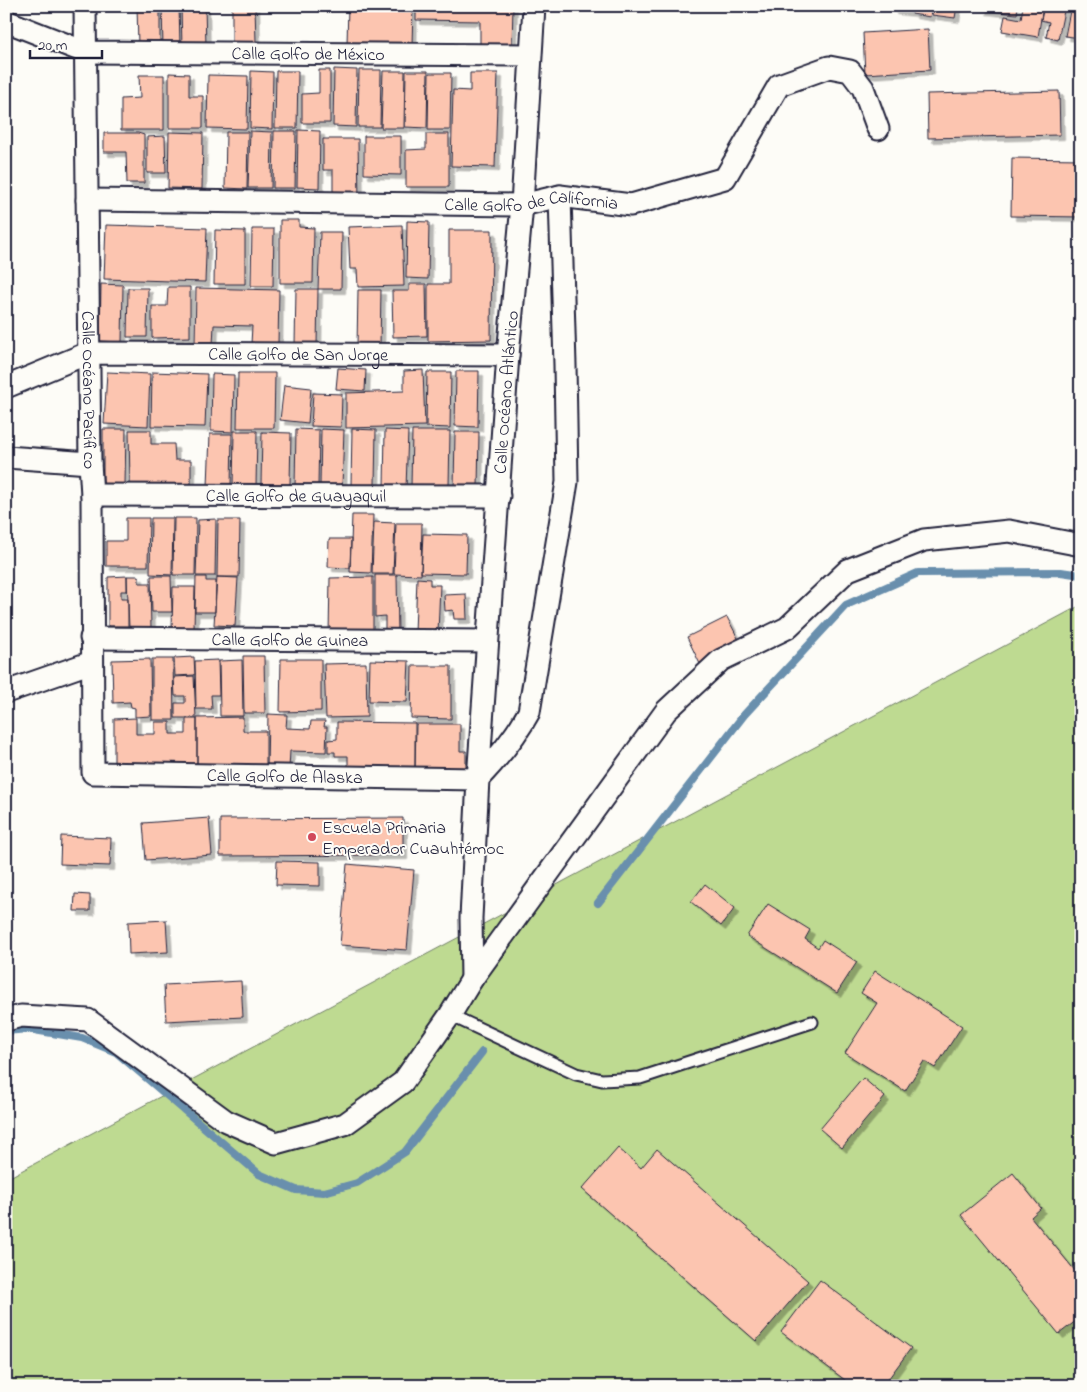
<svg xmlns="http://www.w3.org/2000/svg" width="1087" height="1392" font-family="'Indie Flower',sans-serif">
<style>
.green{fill:#beda91;stroke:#707e66}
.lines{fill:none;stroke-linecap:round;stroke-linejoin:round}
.stream{stroke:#698fad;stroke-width:8}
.building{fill:#fcc5b0;stroke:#22223b;filter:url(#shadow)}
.service-casing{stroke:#22223b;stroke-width:15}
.minor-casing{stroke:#22223b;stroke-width:25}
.service{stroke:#fdfcf7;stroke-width:11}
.minor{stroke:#fdfcf7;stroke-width:21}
.poi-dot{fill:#d1495b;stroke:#fdfcf7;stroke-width:2}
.labels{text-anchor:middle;stroke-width:4;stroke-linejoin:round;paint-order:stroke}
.street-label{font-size:18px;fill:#22223b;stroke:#fdfcf7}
.poi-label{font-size:18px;fill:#22223b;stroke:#fdfcf7;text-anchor:start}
</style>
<defs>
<filter id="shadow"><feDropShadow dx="4.5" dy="4.5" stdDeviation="0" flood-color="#0004"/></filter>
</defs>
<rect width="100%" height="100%" fill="#fdfcf7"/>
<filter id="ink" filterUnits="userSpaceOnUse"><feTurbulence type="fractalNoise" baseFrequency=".02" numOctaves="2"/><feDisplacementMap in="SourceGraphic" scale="10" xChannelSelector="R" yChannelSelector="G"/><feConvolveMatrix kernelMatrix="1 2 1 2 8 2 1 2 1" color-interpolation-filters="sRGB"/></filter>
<g filter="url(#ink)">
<path class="green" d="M1081,605v781h-1075v-207z"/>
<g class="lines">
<path class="stream" d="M598,903l146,-188 102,-110 72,-32 143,-1 20,3
M6,1031l22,-2 54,9 34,14 143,122 37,16 28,2 33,-9 48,-31 77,-100"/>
</g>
<path class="building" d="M137,6h23v39h-22z
M162,6h17l1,41 -17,1z
M181,6h24l1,41 -24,1z
M232,6h23l1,36 -24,1z
M348,6l65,1 -1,39 -65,-2z
M416,6h97l-1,40h-32v-25l-64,-1z
M892,6h20v6l-20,-2z
M913,6h19l-2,11 -18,-3z
M933,6h24l-2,12 -23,-3z
M983,6h35l-1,8 -35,-4z
M1023,6h20l-5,31 -36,-6 3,-15 16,3z
M1044,6h21l-7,34 -12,-3 3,-15 -8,-2z
M1071,6h10v32l-16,-2z
M928,29l2,41 -65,4 -2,-41z
M334,69l23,1 -1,57 -23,-1z
M319,70h11v53h-28v-29l17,-1z
M359,70h22l-1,57h-22z
M251,71l22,1 -1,57 -22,-1z
M276,71h22l-1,57h-22z
M383,71h22l-1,57h-23z
M406,71h22l-1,57 -22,-1z
M169,73l20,1v22h14v32h-34z
M429,73h22l-1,57h-22z
M470,73h28l-3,94 -44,-1 2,-76 17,1z
M139,75h25v55h-43v-31l19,-1z
M208,75l40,1 -1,53 -40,-1z
M1059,91l1,44 -132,3 -1,-44z
M298,130l22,1 -1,57 -22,-1z
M250,131l22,1 -1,56h-23z
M274,131h22l-1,57h-22z
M169,132l34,1 -1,56 -34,-1z
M226,132h22l-1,57 -22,-1z
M104,133h34l6,2v48h-17l-1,-31h-22z
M426,134h23v53h-43v-37l20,-1z
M165,136l1,37h-19v-36z
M364,136h37v39l-37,-1z
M323,139h35l1,60h-26v-29h-10z
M1012,158l69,1v58l-70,-1z
M280,220h19v7l15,1 -1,55h-33z
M407,221l22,1 -1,57 -22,-1z
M106,225l101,3 -2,54 -101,-3z
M402,225l2,61 -46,1 -1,-18h-7l-2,-42z
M252,229h22l-1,57h-22z
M215,230l30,1v53h-31z
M449,230h43l-1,110 -63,1v-57h21z
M320,232h22l-1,57h-23z
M101,284l22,1 -1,57 -22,-1z
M409,284h17l1,52 -34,1 -1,-46h17z
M168,287h22v50l-38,1v-32h15z
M128,288h20l-1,49h-20z
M196,288l83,2 -1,54h-27l1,-18 -38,-1 -1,20 -18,-1z
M296,289h22l-1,57 -22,-1z
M358,290h23l-1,57h-23z
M338,368l28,2 -1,21 -29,-2z
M423,370l2,56 -79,2v-35l58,-2v-20z
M456,371h23l-1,56 -23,-1z
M107,372l43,2 -2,52 -44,-2z
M152,372l55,2 -2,53 -54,-1z
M427,372h24l-1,56 -24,-1z
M238,373h37l-1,55h-37z
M212,374l22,1 -1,57 -22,-1z
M284,385l27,3 -3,35 -28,-3z
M313,393l29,1 -1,33 -30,-1z
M103,429h23l-1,56h-22z
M296,429l23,1 -1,56h-23z
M321,429l23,1 -2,56h-22z
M352,429l24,1 -1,55h-24z
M129,430h22v14h23l1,16h16v25l-61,-1z
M385,430l23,1 -2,57 -22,-1z
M234,431h23l-1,56 -23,-1z
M412,431h38l-1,56h-38z
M262,432l29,1 -1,52 -29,-1z
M455,432h24l-1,56h-24z
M210,434h22l-1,52h-23z
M352,515h21l-2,58 -21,-1z
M126,518h23l-1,48h-42v-25h20z
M151,518h22l-1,57 -22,-1z
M174,518h22l-1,57h-22z
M216,519l-1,57h-19l2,-56z
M218,520h22l-1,57h-22z
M374,522l21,1 -2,51h-21z
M396,523h26l-1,52 -27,-1z
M423,534l44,1 -1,39 -45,-1z
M329,539h22l-1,29 -22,-1z
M375,575h22l1,58h-13v-17l-10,1z
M127,576h12v7h11l1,45 -22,1z
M127,576v15h-6v7h7v28h-20v-49z
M151,576h20l1,36h-20z
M196,577h10v4h10l-1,31h-20z
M217,577l21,1 -3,48 -21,-1z
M373,577v54l-44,4 1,-57z
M417,578l13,1v6h10l-2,48h-23z
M173,587h22l-1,42h-22z
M466,594l1,25h-13l-1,-9 -8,1 -1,-16z
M727,617l14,27 -41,20 -13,-27z
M243,656h21l1,57h-21z
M194,657l1,18 -20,1 -1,-18z
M150,659l1,57 -16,1v-9l-4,-1 -1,-5 -17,1 -1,-43z
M152,659h21l1,61h-22z
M281,659h40v52l-41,1z
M218,660l1,35h-8l1,14h-16l-1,-48z
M242,660l1,56h-23l-1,-55z
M370,660l39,1 -2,41 -38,-1z
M366,663l1,54 -41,1 -2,-54z
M412,666h39v53l-40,-1z
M194,676l2,42h-21v-15h10v-7h-10l-1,-19z
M268,714l19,1 -1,13 24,1 1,-8h14l-1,6h3l-1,25 -36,-1 -1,18h-22z
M243,717v14h23v38l-69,2v-53z
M136,718v16h19v-12h15v12h16v-15h11v46l-83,1v-47z
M337,722l78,1v47l-67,-1v-13h-13v-4h-7v-12l9,-1z
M416,724h44v27h6v19h-51z
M209,818l3,37 -66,5 -3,-37z
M403,818v37l-183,1v-37z
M61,836l50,2 -1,28 -50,-2z
M277,861l43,1v24l-44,-1z
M347,864l67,6 -7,80 -67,-5z
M705,884l30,24 -14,18 -30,-24z
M75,894l15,1v16h-16z
M768,904l42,26 -5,9 13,9 5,-8 34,22 -20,31 -90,-57z
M166,920l2,32 -39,2 -1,-32z
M875,971l87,55 -27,42 -11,-7 -19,30 -60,-38 32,-50 -16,-10z
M241,981l2,36 -77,4 -2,-36z
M863,1078l22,19 -43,51 -22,-19z
M618,1148l23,20 16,-19 151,132 -52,60 -174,-152z
M1013,1173l28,35 -10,9 50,61v39l-22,17 -98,-119z
M820,1280l91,68 -28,38h-30l-72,-54z"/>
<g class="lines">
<defs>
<path id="service" d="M450,1015l126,59 26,6 38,-2 172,-56"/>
<g id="minor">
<path id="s1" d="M85,6l5,457 2,32 1,278 385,6"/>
<path id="s2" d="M6,21l79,31 445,3"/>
<path id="s3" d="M87,200l435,5 38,-9 71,9 94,-27 54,-93 50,-18 21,4 13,17 15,41"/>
<path id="s4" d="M6,387l82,-34 420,2"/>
<path d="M6,457l84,6"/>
<path id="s5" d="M92,495l407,1"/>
<path id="s6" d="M91,638l396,3"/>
<path d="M6,692l86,-30"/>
<path d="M478,779c20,-21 37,-41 51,-67l38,-230 -2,-117 -5,-169"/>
<path id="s7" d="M472,979l-1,-61 7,-139 30,-424 14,-150 12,-199"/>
<path d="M6,1020l15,-4 67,4 138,101 50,22 69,-19 58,-42 47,-67 22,-36 194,-268 55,-51 66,-32 61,-58 76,-30 85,-9 72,14"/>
</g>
</defs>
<use href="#service" class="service-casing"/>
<use href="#minor" class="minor-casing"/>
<use href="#service" class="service"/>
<use href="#minor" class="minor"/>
</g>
</g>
<circle class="poi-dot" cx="312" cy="837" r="5"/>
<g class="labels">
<g class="street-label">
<text dy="6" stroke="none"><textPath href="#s2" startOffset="308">Calle Golfo de México</textPath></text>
<text dy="6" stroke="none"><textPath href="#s3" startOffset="445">Calle Golfo de California</textPath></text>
<text dy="6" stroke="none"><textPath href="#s4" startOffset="299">Calle Golfo de San Jorge</textPath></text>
<text dy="6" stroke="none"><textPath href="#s1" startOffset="384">Calle Océano Pacífico</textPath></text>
<text dy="6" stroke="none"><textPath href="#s7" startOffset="588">Calle Océano Atlántico</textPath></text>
<text dy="6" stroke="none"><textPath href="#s5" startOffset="204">Calle Golfo de Guayaquil</textPath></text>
<text dy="6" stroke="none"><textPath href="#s6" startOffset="199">Calle Golfo de Guinea</textPath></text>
<text dy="6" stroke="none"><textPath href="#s1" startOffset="959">Calle Golfo de Alaska</textPath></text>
</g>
<g class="poi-label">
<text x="322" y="833">Escuela Primaria<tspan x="322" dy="21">Emperador Cuauhtémoc</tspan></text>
</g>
</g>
<rect width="1087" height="1392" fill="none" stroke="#fdfcf7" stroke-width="25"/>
<rect x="12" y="12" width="1062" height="1367" fill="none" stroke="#22223b" stroke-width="2" filter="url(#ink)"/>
<path d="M30 50v8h72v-8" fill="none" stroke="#22223b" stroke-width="2.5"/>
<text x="38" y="50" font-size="15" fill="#22223b" stroke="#fdfcf7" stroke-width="4" paint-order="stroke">20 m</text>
</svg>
